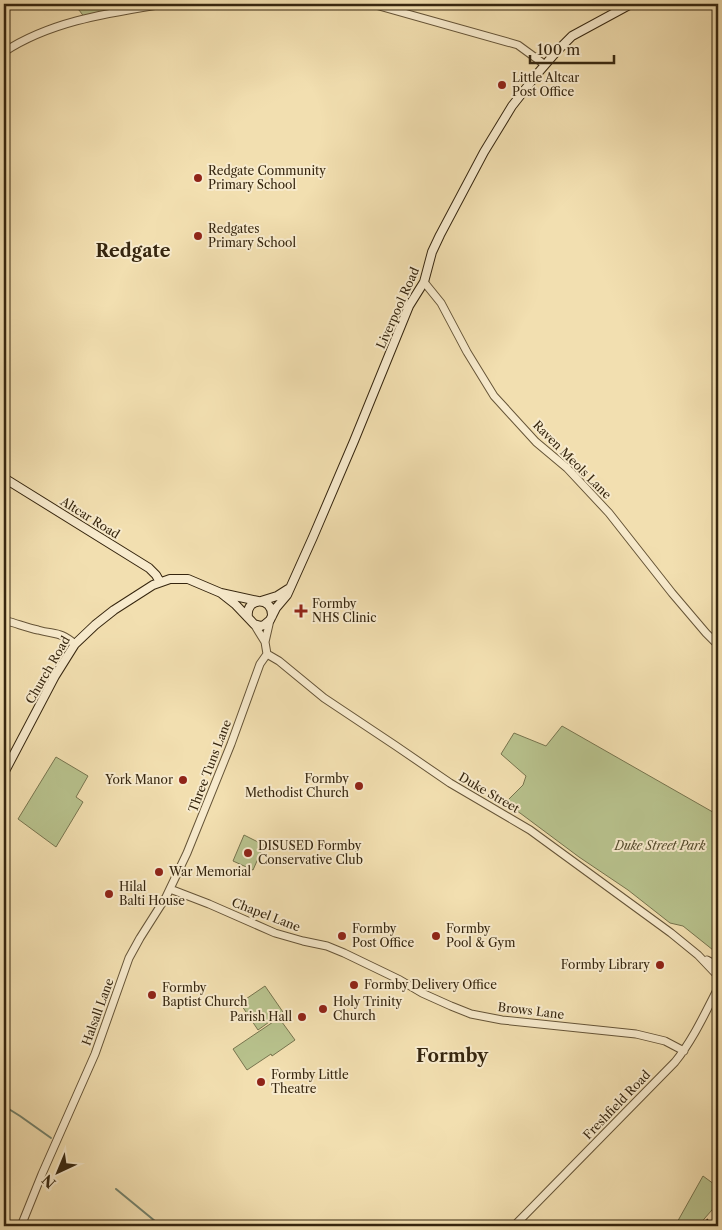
<svg xmlns="http://www.w3.org/2000/svg" width="722" height="1230" font-family="'Libre Caslon Text',serif">
<style>
.green{fill:#b8c28d;stroke:#77744e}
.lines{fill:none;stroke-linecap:round;stroke-linejoin:round}
.stream{stroke:#73816b;stroke-width:2}
.tertiary-casing{stroke:#655437;stroke-width:9}
.secondary-casing{stroke:#36260f;stroke-width:10}
.tertiary{stroke:#f7eacc;stroke-width:7}
.secondary{stroke:#f7eacc;stroke-width:8}
.rail{stroke:#36260f;stroke-width:2;stroke-dasharray:9 9;stroke-linecap:butt}
.poi-dot{fill:#8f2418;stroke:#f7eacc;stroke-width:2}
.labels{text-anchor:middle;stroke-width:4;stroke-linejoin:round;paint-order:stroke}
.poi-label{font-size:12px;fill:#36260f;stroke:#f7eacc;text-anchor:start}
.street-label{font-size:12px;fill:#36260f;stroke:#f7eacc}
.park-label{font-size:12px;font-style:italic;fill:#564d2e;stroke:#f7eacc}
.district-label{font-size:18px;font-weight:bold;fill:#36260f;stroke:#f7eacc}
</style>
<rect width="100%" height="100%" fill="#f2dfb0"/>
<filter id="stains"><feTurbulence type="fractalNoise" baseFrequency=".004" numOctaves="4"/><feColorMatrix values="0 0 0 0 .2 0 0 0 0 .09 0 0 0 0 .02 0 0 0 .5 -.17"/></filter>
<radialGradient id="worn" r=".72"><stop offset=".6" stop-color="#630" stop-opacity="0"/><stop offset="1" stop-color="#630" stop-opacity=".3"/></radialGradient>
<path class="green" d="M67,4h74l-56,14 -6,-8z
M562,726l156,89v139l-35,-28 -13,-3 -42,-33 -49,-33 -59,-44 -16,-9 19,-19 3,-9 -25,-22 13,-21 32,13z
M56,757l32,19 -12,21 7,5 -27,45 -38,-28z
M244,835l20,10 -11,25 -20,-9z
M265,986l18,26 -25,18 -18,-27z
M279,1018l16,22 -23,16 -1,-2 -24,16 -14,-21z
M703,1176l15,11v16l-20,23h-23z"/>
<g class="lines">
<path class="stream" d="M4,1106l16,10 31,22
M116,1189l45,37"/>
<defs>
<path id="tertiary" d="M372,4l146,41 26,19
M4,52c47,-31 105,-39 160,-48
M424,282l17,21 26,49 27,44 42,46 31,26 42,45 63,80 34,40 12,12
M4,621h3c11,3 21,7 31,9 18,5 21,1 37,14
M265,642l5,-22
M267,654l12,7 45,37 72,48 54,37 80,47 141,103 27,22 19,20
M170,889l39,15 66,29 28,8 24,5 17,7 56,27 22,13 29,13 20,8 31,6 134,14 29,7 19,10
M707,960l11,6
M21,1226l21,-52 53,-120 34,-96 11,-20 26,-41 21,-44 44,-109 29,-80 7,-10 -2,-12 -11,-18
M514,1226l161,-164c18,-22 30,-49 43,-74"/>
<path id="secondary" d="M4,478l145,90 7,7 4,7
M221,593l14,11 19,20 7,2 3,-1 6,-5 6,-12 11,-13 26,-58 41,-96 55,-135 15,-24 8,-30 8,-17 44,-83 28,-46 26,-33 19,-22 15,-15 59,-32
M261,601l16,-5 11,-7
M248,617c-3,-20 25,-21 24,-1
M4,773l51,-97 20,-32 20,-19 19,-15 39,-25 17,-6h18l33,14 37,8"/>
</defs>
<use href="#tertiary" class="tertiary-casing"/>
<use href="#secondary" class="secondary-casing"/>
<use href="#tertiary" class="tertiary"/>
<use href="#secondary" class="secondary"/>
<path class="rail" d="M702,1226l16,-18"/>
</g>
<g class="poi-dot">
<circle cx="502" cy="85" r="5"/>
<circle cx="198" cy="178" r="5"/>
<circle cx="198" cy="236" r="5"/>
<path d="M298.5 603.5h5v5h5v5h-5v5h-5v-5h-5v-5h5z"/>
<circle cx="183" cy="780" r="5"/>
<circle cx="359" cy="786" r="5"/>
<circle cx="248" cy="853" r="5"/>
<circle cx="159" cy="872" r="5"/>
<circle cx="109" cy="894" r="5"/>
<circle cx="342" cy="936" r="5"/>
<circle cx="436" cy="936" r="5"/>
<circle cx="660" cy="965" r="5"/>
<circle cx="354" cy="985" r="5"/>
<circle cx="152" cy="995" r="5"/>
<circle cx="323" cy="1009" r="5"/>
<circle cx="302" cy="1017" r="5"/>
<circle cx="261" cy="1082" r="5"/>
</g>
<g class="labels">
<g class="poi-label">
<text x="512" y="82">Little Altcar<tspan x="512" dy="14">Post Office</tspan></text>
<text x="208" y="175">Redgate Community<tspan x="208" dy="14">Primary School</tspan></text>
<text x="208" y="233">Redgates<tspan x="208" dy="14">Primary School</tspan></text>
<text x="312" y="608">Formby<tspan x="312" dy="14">NHS Clinic</tspan></text>
<text x="349" y="783" text-anchor="end">Formby<tspan x="349" dy="14">Methodist Church</tspan></text>
<text x="173" y="784" text-anchor="end">York Manor</text>
<text x="258" y="850">DISUSED Formby<tspan x="258" dy="14">Conservative Club</tspan></text>
<text x="169" y="876">War Memorial</text>
<text x="119" y="891">Hilal<tspan x="119" dy="14">Balti House</tspan></text>
<text x="352" y="933">Formby<tspan x="352" dy="14">Post Office</tspan></text>
<text x="446" y="933">Formby<tspan x="446" dy="14">Pool &amp; Gym</tspan></text>
<text x="650" y="969" text-anchor="end">Formby Library</text>
<text x="364" y="989">Formby Delivery Office</text>
<text x="162" y="992">Formby<tspan x="162" dy="14">Baptist Church</tspan></text>
<text x="333" y="1006">Holy Trinity<tspan x="333" dy="14">Church</tspan></text>
<text x="292" y="1021" text-anchor="end">Parish Hall</text>
<text x="271" y="1079">Formby Little<tspan x="271" dy="14">Theatre</tspan></text>
</g>
<g class="street-label">
<text transform="translate(398 308) rotate(-66)" y="4">Liverpool Road</text>
<text transform="translate(572 460) rotate(45)" y="4">Raven Meols Lane</text>
<text transform="translate(90 518) rotate(32)" y="4">Altcar Road</text>
<text transform="translate(48 670) rotate(-60)" y="4">Church Road</text>
<text transform="translate(210 766) rotate(-69)" y="4">Three Tuns Lane</text>
<text transform="translate(489 793) rotate(30)" y="4">Duke Street</text>
<text transform="translate(266 915) rotate(21)" y="4">Chapel Lane</text>
<text transform="translate(531 1011) rotate(7)" y="4">Brows Lane</text>
<text transform="translate(98 1012) rotate(-70)" y="4">Halsall Lane</text>
<text transform="translate(617 1105) rotate(-46)" y="4">Freshfield Road</text>
</g>
<g class="park-label">
<text x="660" y="850">Duke Street Park</text>
</g>
<g class="district-label">
<text x="133" y="257">Redgate</text>
<text x="452" y="1062">Formby</text>
</g>
</g>
<rect width="722" height="1230" fill="none" stroke="#f2dfb0" stroke-width="20"/>
<rect x="5" y="5" width="712" height="1220" fill="none" stroke="#36260f" stroke-width="2.5"/>
<rect x="10" y="10" width="702" height="1210" fill="none" stroke="#36260f"/>
<g transform="translate(58 1172) rotate(224)" stroke="#f7eacc" stroke-width="4" paint-order="stroke">
<path d="M0-4L9 19L0 12L-9 19Z" fill="#36260f"/>
<text y="-8" font-size="14" font-weight="bold" text-anchor="middle" fill="#36260f">N</text>
</g>
<path d="M530 55v8h84v-8" fill="none" stroke="#36260f" stroke-width="2.5"/>
<text x="537" y="55" font-size="15" fill="#36260f" stroke="#f7eacc" stroke-width="4" paint-order="stroke">100 m</text>
<rect width="100%" height="100%" filter="url(#stains)"/>
<rect width="100%" height="100%" fill="url(#worn)"/>
</svg>
